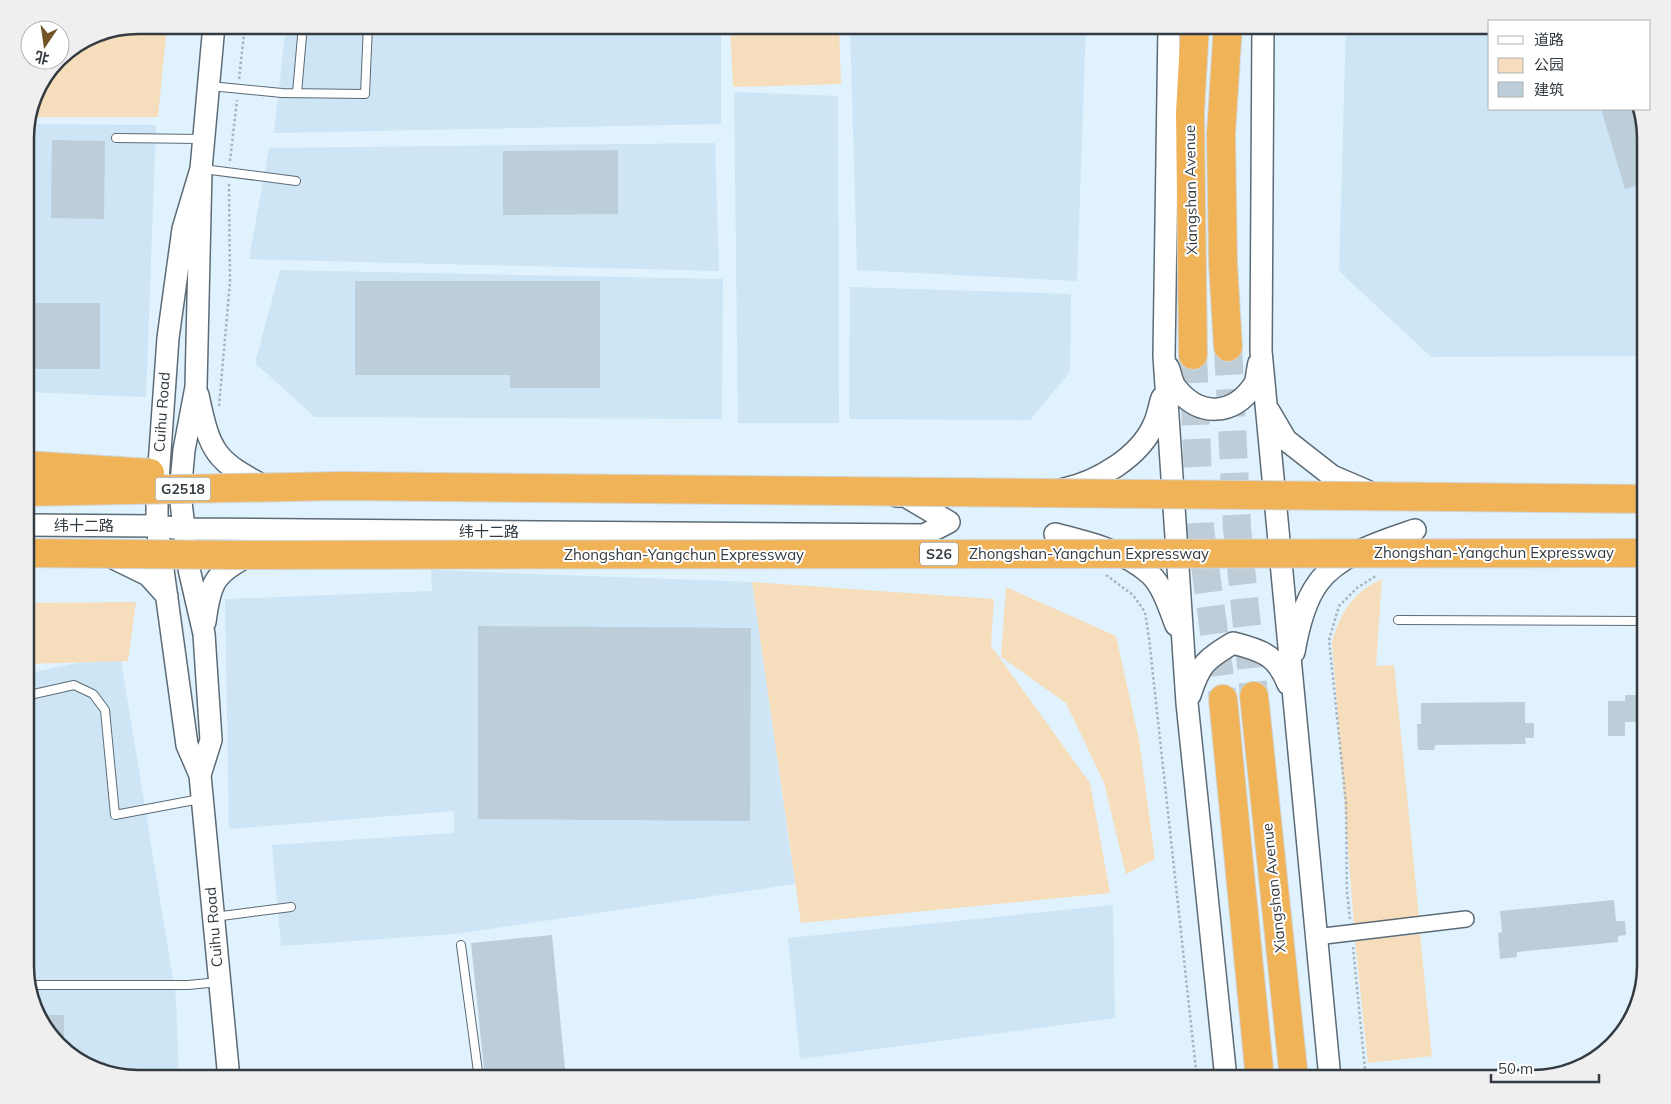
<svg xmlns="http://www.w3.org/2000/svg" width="1671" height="1104" font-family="Mulish,'Noto Sans SC',sans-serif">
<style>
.built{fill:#cde5f5}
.green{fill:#f6ddbc}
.building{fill:#bcced9}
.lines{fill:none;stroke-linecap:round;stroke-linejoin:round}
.highway-tunnel{stroke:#becdd8;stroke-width:28;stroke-dasharray:28 14;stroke-linecap:butt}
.lane-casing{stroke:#5c6b76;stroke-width:10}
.street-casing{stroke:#5c6b76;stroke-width:18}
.secondary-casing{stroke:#5c6b76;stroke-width:24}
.highway-casing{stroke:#d2d4d5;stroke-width:30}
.path{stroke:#a5b4bd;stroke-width:2.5;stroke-dasharray:2.5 2.5;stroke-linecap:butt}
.lane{stroke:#fff;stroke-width:8}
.street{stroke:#fff;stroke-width:15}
.secondary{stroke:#fff;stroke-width:21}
.highway{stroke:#f0b358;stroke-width:28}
.highway-bridge-casing{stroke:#d2d4d5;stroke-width:30;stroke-linecap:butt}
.highway-bridge{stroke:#f0b358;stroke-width:28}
.labels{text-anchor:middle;stroke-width:4;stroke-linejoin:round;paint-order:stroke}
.shield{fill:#fff;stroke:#717679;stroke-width:1}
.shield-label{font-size:14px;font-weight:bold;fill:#343b40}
.street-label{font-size:15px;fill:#343b40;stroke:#fff}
.rim{fill:none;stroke:#343b40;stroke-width:2.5}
</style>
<rect width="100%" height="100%" fill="#e0f2fe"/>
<path class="built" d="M286,25h435v99l-447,9z
M850,25h236l-9,256 -220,-11z
M1346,25h144v84h149l7,28v219l-215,1 -92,-86z
M734,92l104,4 1,327h-101z
M27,124l129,1 -10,272 -121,-5z
M715,143l4,128 -470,-12 20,-111z
M280,270l443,9 -1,140 -407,-2 -60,-54z
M850,287l221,7 -1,78 -40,48 -181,-1z
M431,570l321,12 43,302 -340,50 -174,12 -9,-101 182,-12v-22l-225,18 -4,-230 207,-8z
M120,654l56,344 3,81h-42l-62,-19 -35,-37 -15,-49v-300z
M1113,905l2,113 -315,41 -12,-121z"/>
<path class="green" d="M137,25h30l-9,92h-130l6,-23 23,-34h3v-4l35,-23z
M730,25h109l2,59 -108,3z
M1382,579l-6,87 18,-1 25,252 -65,9 -22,-284c8,-29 21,-50 50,-63z
M752,582l242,17 -3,47 99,137 20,110 -309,30z
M1006,587l110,49 23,104 16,119 -29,15 -22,-91 -38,-80 -65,-46z
M136,602l-8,59 -103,3v-61z
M1420,934l12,122 -64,7 -13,-122z"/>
<path class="building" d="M1601,109h38l7,28v45l-21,7z
M52,140l53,1 -1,78 -53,-1z
M618,150v64l-115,1v-64z
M355,281h245v107h-90v-13h-155z
M31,303h69v66h-69z
M478,626l273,2 -1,193 -272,-2z
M1625,695h21v27h-21v14h-17v-35h17z
M1525,702v21h9v15h-9l1,6 -91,1 -1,5h-16l-1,-26h4v-21z
M1614,900l2,21h9l1,14 -8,1v6l-101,10v5l-17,2 -2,-26 4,-1 -2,-21z
M552,935l14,144h-81l-14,-136z
M38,1015h26v33l-24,-25z"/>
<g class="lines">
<path class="highway-tunnel" d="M1228,347l9,181 17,168
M1193,355l7,173 23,171"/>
<defs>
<path id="lane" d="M210,86l72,7 83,1 3,-69
M297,93l6,-68
M116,138l86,1
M203,169l93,12
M1398,620l248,1
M25,696l49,-11 19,9 12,16 10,105 85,-16
M214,917l77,-10
M461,945l18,134
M29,985h159l31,-3"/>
<path id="street" d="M1316,937l150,-18"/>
<path id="secondary" d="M1169,25l-5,331 23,347 39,376
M1263,25l-2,326 69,728
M201,169l-18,60 -15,109 -11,156v32l30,219 13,30 29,304
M1168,367c3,7 4,17 9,22 23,28 56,27 77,-4 3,-5 3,-15 5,-22
M198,395c12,58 17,66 70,93
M1269,411l17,29 46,36 35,15
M1064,489c33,-7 76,-32 90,-65 4,-8 5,-18 8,-26
M897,496h8l44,26
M25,525l132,1 27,3 740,6 25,-13
M1055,534c32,8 70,17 95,40 13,12 20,36 26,51
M105,554l43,21 19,21
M205,622c5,-39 9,-49 45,-67
M1294,652c4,-23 10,-50 24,-69 21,-29 65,-42 97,-53
M1190,695c10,-31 15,-35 43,-52 28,7 44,12 55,41
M200,775l11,-35 -7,-106 -15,-65 -9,-75 4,-44 12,-63 5,-218 13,-144"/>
<path id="highway" d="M1228,347l-5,-83 -2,-130 7,-109
M1193,355l-3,-242 5,-88
M1254,696l40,383
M1223,699l37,380"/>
</defs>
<use href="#lane" class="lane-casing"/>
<use href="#street" class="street-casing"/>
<use href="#secondary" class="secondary-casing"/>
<use href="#highway" class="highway-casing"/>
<path class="path" d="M239,79l6,-54
M230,161l7,-61
M219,406l11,-124 -1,-100
M1106,575l27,20 12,17 4,26 48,441
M1350,919l-3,-27 -1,-89 -17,-163 10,-34 18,-18 20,-13
M1353,947l13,132
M1434,1079l70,-8"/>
<use href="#lane" class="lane"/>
<use href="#street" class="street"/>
<use href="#secondary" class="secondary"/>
<use href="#highway" class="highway"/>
<defs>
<path id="highway-bridge" d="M25,465l125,8
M25,492l316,-6 1305,13
M25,553l207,2 1414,-2"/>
</defs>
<use href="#highway-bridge" class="highway-bridge-casing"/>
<use href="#highway-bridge" class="highway-bridge"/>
</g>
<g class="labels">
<g class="shield">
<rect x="155.5" y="477.5" width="55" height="23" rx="4"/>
<rect x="920" y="542.5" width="38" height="23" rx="4"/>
</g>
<g class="shield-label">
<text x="183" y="494">G2518</text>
<text x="939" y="559">S26</text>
</g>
<g class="street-label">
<text transform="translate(1191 190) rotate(-91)" y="5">Xiangshan Avenue</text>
<text transform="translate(162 412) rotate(-86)" y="5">Cuihu Road</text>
<text x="84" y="531">纬十二路</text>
<text x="489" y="537">纬十二路</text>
<text x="1494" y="558">Zhongshan-Yangchun Expressway</text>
<text x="1089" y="559">Zhongshan-Yangchun Expressway</text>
<text x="684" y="560">Zhongshan-Yangchun Expressway</text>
<text transform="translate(1274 888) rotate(-96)" y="5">Xiangshan Avenue</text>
<text transform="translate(214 927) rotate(-95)" y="5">Cuihu Road</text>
</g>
</g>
<path d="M0 0H1671V1104H0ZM138 34H1533A104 104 0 0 1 1637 138V966A104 104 0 0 1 1533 1070H138A104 104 0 0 1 34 966V138A104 104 0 0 1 138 34Z" fill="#efeff0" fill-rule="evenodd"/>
<path class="rim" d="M138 34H1533A104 104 0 0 1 1637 138V966A104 104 0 0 1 1533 1070H138A104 104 0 0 1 34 966V138A104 104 0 0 1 138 34Z"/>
<rect x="1488" y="20" width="162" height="90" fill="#ffffff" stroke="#aeb1b3"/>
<rect x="1498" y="36" width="25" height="8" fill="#ffffff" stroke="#aeb1b3"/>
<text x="1534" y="45" font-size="15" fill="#343b40">道路</text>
<rect x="1498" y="58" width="25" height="15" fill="#f6ddbc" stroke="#aeb1b3"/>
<text x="1534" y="70" font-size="15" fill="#343b40">公园</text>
<rect x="1498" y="82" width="25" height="15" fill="#bcced9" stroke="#aeb1b3"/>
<text x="1534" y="95" font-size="15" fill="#343b40">建筑</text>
<g transform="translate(45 45) rotate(193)"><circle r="24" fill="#ffffff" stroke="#aeb1b3"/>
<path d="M0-4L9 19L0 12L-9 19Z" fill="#715327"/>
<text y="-8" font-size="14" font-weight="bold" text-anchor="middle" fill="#343b40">北</text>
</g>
<path d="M1491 1074v8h108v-8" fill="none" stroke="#343b40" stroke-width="2.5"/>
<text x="1498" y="1074" font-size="15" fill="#343b40" stroke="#ffffff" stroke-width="4" paint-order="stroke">50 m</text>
</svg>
